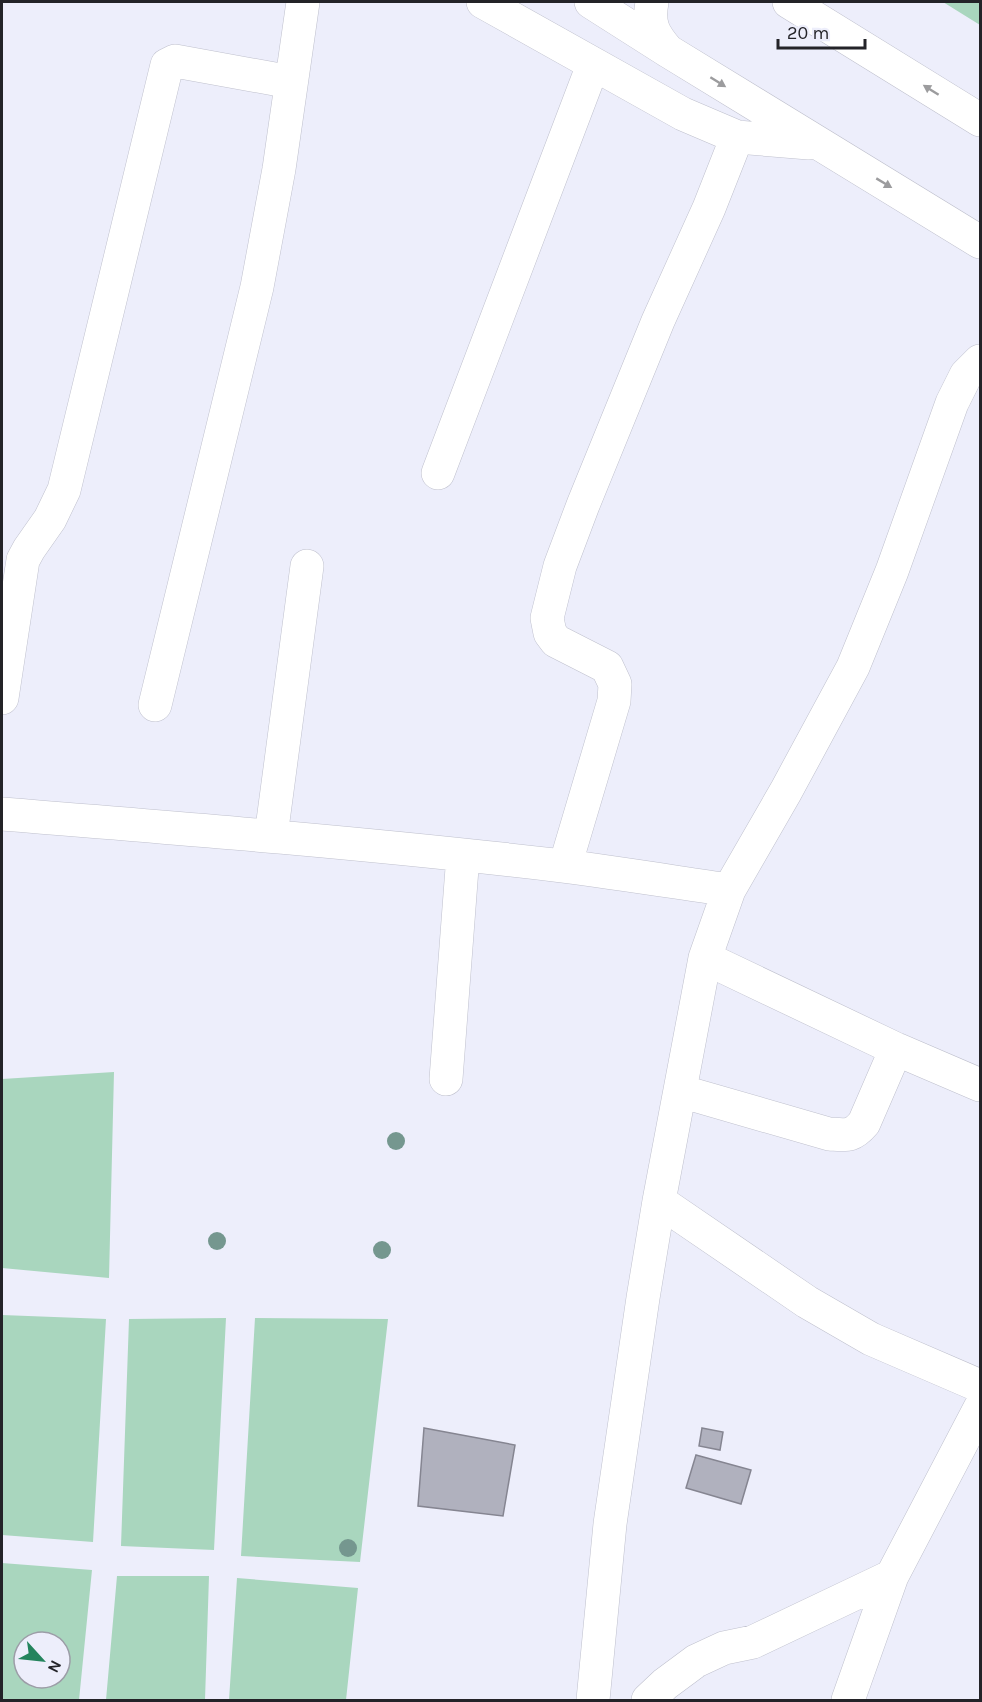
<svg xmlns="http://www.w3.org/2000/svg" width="982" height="1702" font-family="Karla,sans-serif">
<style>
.green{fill:#a9d6be;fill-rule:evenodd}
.building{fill:#b0b1be;stroke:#858591;stroke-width:1.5}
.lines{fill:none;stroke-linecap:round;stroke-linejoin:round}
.minor-casing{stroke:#bfc0cd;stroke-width:34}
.minor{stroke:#fff;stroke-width:33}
.tree{fill:#75978f}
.oneway{fill:#9c9c9e}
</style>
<rect width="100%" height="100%" fill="#edeefb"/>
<path class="green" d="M943,2h37v23z
M114,1072l-5,206 -107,-10v-189z
M2,1315l104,4 -13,223 -91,-7z
M226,1318l-12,232 -93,-4 8,-227z
M255,1318l133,1 -28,243 -119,-6z
M2,1563l90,7 -13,130h-77zM24,1642h36v36h-36z
M117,1576h92l-4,124h-99z
M237,1578l121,10 -12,112h-117z"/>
<path class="building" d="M424,1428l91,17 -12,71 -85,-10z
M702,1428l21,4 -3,18 -21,-4z
M696,1455l55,15 -10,34 -55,-16z"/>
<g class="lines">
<defs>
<path id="minor" d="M483,2l200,112 54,23 72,6
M591,2l77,49 312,191
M652,2c-4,22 1,32 16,49
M789,2l191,118
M438,473l155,-408
M2,698l21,-138 6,-11 21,-30 14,-29 103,-425 8,-4 116,21
M155,705l102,-418 22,-118 24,-167
M2,814c187,15 374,30 561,52 55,7 111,16 166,24
M271,836l36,-270
M565,866l49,-165 1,-17 -8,-17 -51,-26 -6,-8 -3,-15 13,-52 23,-61 75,-184 51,-113 28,-71
M705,958l191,91 84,36
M446,1079l17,-224
M680,1091l149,43c18,1 23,3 35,-11l32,-74
M659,1201l148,101 64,37 109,47
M593,1700l17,-176 33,-226 16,-97 46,-243 24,-68 57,-99 67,-124 39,-96 60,-168 14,-28 14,-14
M648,1700l17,-16 31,-23 28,-13 29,-6 139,-66
M848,1700l44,-124 88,-168"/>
</defs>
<use href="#minor" class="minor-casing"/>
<use href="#minor" class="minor"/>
</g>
<g class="tree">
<circle cx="396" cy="1141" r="9"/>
<circle cx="217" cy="1241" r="9"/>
<circle cx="382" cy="1250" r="9"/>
<circle cx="348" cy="1548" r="9"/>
</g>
<defs><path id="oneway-solid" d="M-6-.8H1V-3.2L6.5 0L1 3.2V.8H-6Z" transform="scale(1.5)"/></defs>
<g class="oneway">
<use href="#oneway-solid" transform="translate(718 82) rotate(32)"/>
<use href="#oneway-solid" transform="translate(931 90) rotate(-148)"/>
<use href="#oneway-solid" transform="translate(884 183) rotate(31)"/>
</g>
<rect width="982" height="1702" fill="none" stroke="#232328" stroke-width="6"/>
<g transform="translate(42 1660) rotate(117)"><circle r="28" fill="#edeefb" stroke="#9c9da7" stroke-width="1.5"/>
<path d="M0-4.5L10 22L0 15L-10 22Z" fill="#24845d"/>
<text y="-9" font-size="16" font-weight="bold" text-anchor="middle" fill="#232328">N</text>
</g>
<path d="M778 39v9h87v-9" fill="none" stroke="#232328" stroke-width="3"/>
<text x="787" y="39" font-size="18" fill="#232328" stroke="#edeefb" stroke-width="4.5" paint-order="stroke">20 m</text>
</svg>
